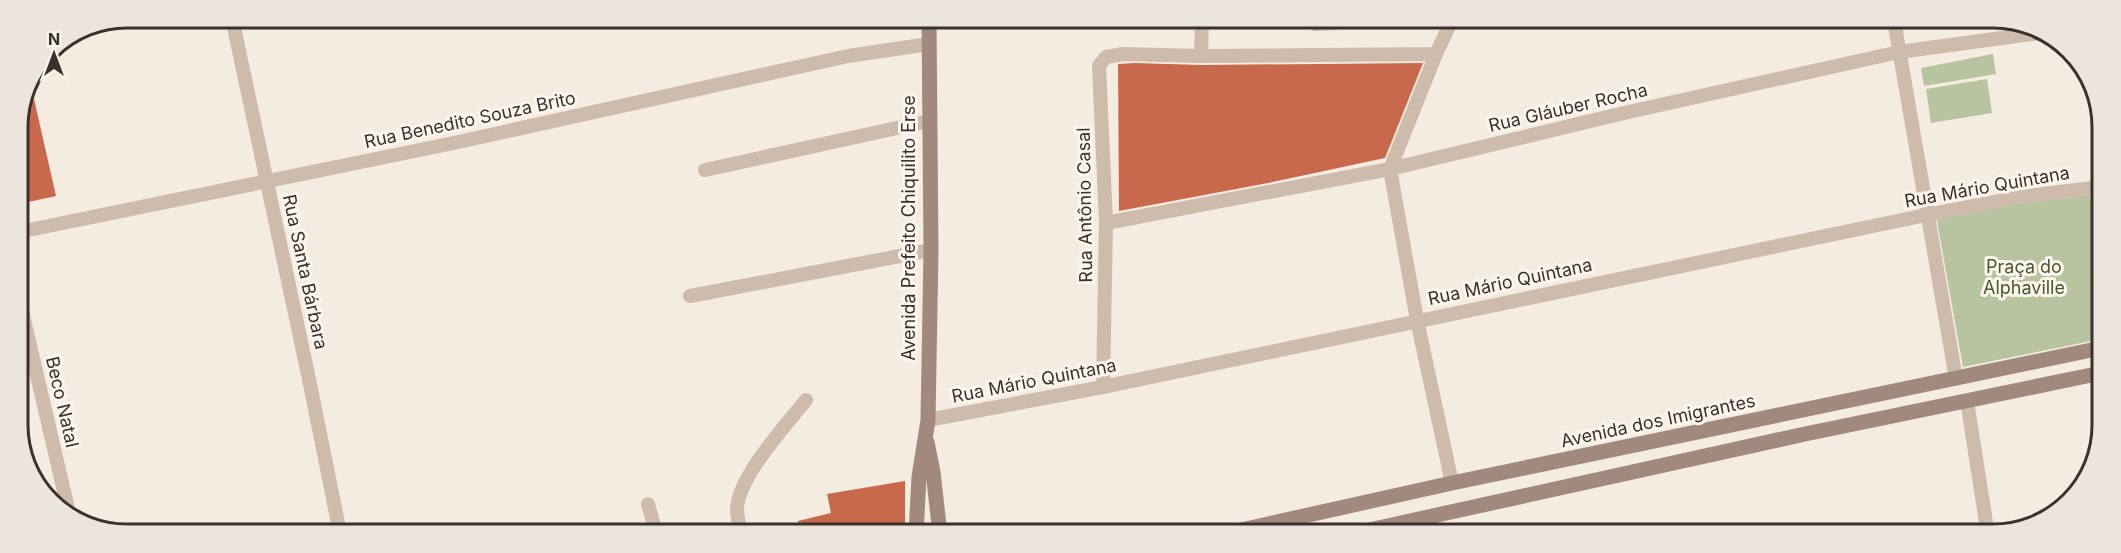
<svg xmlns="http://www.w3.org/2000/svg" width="2121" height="553" font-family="Inter,sans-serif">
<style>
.green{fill:#b8c4a0}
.building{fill:#c8694b}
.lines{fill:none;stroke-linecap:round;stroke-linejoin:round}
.street{stroke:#cdbbac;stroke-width:14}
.secondary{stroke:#a18a7d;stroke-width:15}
.labels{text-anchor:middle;stroke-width:6;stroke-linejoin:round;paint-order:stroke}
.street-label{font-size:18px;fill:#3b302b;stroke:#fbf5ee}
.park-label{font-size:18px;fill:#4a5a2e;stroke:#fbf5ee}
.rim{fill:none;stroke:#3b302b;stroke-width:3}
</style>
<rect width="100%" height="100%" fill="#f4ebe1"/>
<path class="green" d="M1993,54l3,20 -72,12 -3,-18z
M1987,79l5,34 -61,10 -5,-34z
M2101,191v148l-138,28 -27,-152z"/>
<path class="building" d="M1135,63l66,2 222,-2 -38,95 -117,25 -149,28 -1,-147z
M32,90l24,106 -37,8 -1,-83z
M905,481v53h-104l-3,-13 33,-8 -4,-19z"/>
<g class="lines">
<path class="street" d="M232,18l78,366 30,149
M1894,20l62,359
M1315,24l21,-1 3,-4
M1201,56l1,-37
M705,170l224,-49
M1106,223l284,-54 234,-56 275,-61 140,-19
M19,232l430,-88 399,-88 81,-12
M690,296l241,-46
M19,298l50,215
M1103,387l3,-164 -7,-157 7,-9 17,-3 78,2 235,-2
M1967,401l21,134
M928,420l175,-33 823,-172 93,-18 82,-10
M1452,483l-35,-163 -27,-151 46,-115 16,-34
M648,504l8,29
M741,533c-1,-7 -4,-15 -4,-23 0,-32 49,-85 69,-110"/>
<path class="secondary" d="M927,442l6,30 7,62
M916,534l3,-57 9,-57 3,-170 -2,-231
M1223,534l229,-51 649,-135
M1351,534l454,-100 296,-61"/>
</g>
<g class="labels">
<g class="street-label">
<text transform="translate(1568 108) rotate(-13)" y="6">Rua Gláuber Rocha</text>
<text transform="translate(470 120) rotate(-12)" y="6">Rua Benedito Souza Brito</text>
<text transform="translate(1987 187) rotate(-10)" y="6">Rua Mário Quintana</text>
<text transform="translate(1085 205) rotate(-91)" y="6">Rua Antônio Casal</text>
<text transform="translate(909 228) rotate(-90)" y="6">Avenida Prefeito Chiquilito Erse</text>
<text transform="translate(305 272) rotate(78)" y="6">Rua Santa Bárbara</text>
<text transform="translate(1510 282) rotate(-12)" y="6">Rua Mário Quintana</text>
<text transform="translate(1034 381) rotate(-11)" y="6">Rua Mário Quintana</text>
<text transform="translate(62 402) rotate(77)" y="6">Beco Natal</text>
<text transform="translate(1658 421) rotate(-12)" y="6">Avenida dos Imigrantes</text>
</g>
<g class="park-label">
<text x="2024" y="273">Praça do<tspan x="2024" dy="21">Alphaville</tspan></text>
</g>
</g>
<path d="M0 0H2121V553H0ZM127 28H1993A99 99 0 0 1 2092 127V425A99 99 0 0 1 1993 524H127A99 99 0 0 1 28 425V127A99 99 0 0 1 127 28Z" fill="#ece5de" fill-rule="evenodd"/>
<path class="rim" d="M127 28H1993A99 99 0 0 1 2092 127V425A99 99 0 0 1 1993 524H127A99 99 0 0 1 28 425V127A99 99 0 0 1 127 28Z"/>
<g transform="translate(54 54)" stroke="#fbf5ee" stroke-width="4.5" paint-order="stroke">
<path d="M0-4.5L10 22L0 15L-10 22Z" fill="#3b302b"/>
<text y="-9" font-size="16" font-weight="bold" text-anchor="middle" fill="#3b302b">N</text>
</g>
</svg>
